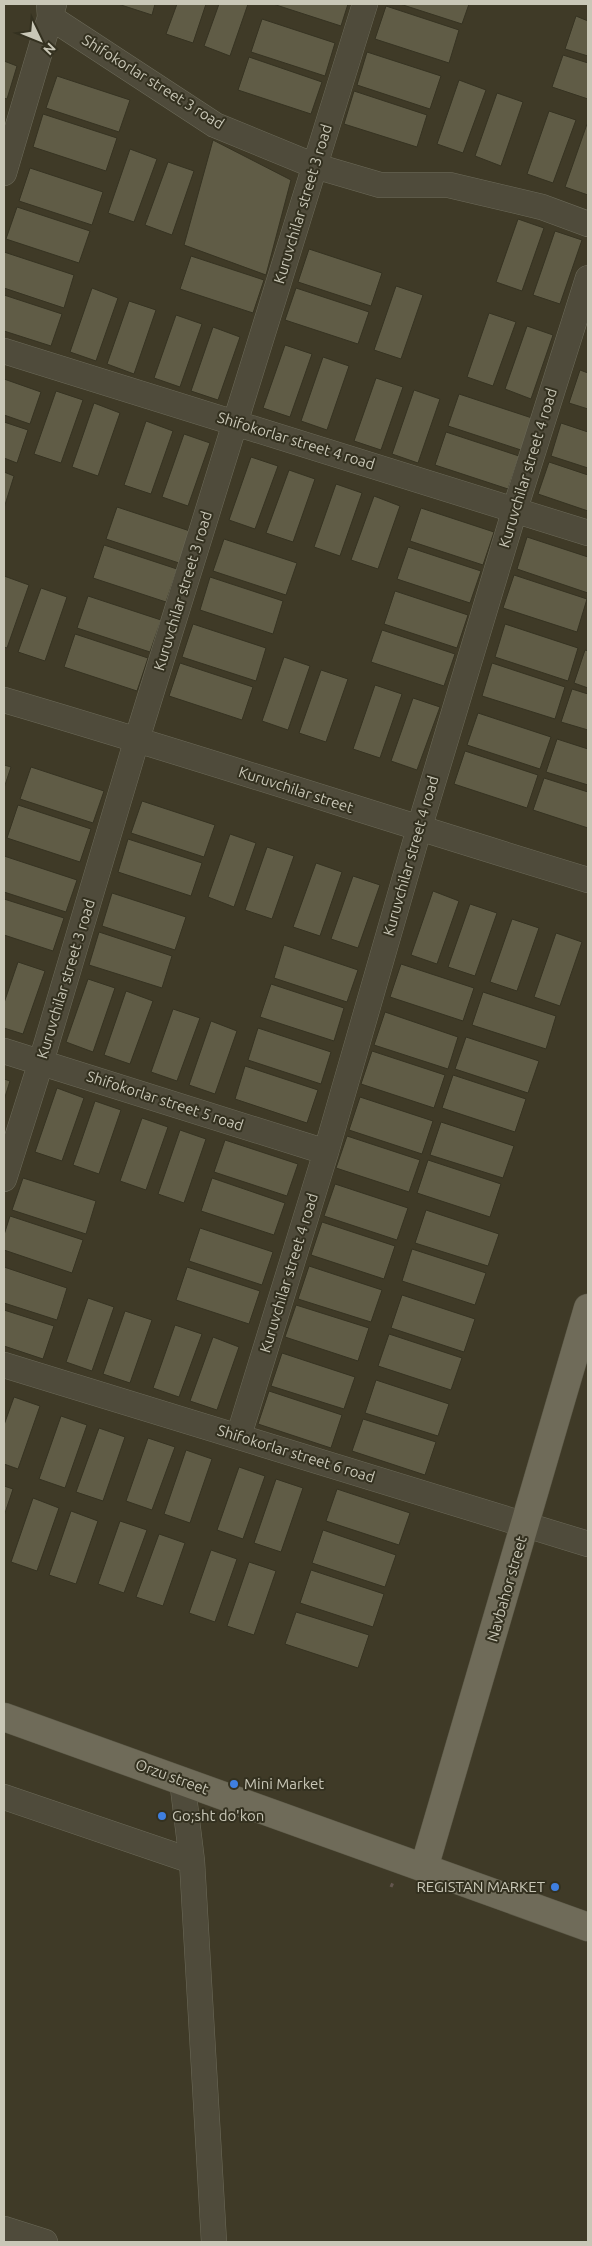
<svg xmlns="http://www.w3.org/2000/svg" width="592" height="2246" font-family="Ubuntu,sans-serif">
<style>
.building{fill:#605c46;stroke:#363322}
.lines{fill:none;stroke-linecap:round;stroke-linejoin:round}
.minor-casing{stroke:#6c6a59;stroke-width:26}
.major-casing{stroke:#5b5847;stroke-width:29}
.path{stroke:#63564e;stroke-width:3;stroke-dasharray:4 4;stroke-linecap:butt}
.minor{stroke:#4f4b3b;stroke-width:25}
.major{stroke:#6f6b59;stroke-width:28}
.shop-dot{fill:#3f7fe0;stroke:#343120;stroke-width:2}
.labels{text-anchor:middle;stroke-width:4;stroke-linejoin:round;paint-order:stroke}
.street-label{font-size:15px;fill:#c9c7b7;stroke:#343120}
.poi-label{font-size:15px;fill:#c9c7b7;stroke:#343120;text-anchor:start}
</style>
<rect width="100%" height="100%" fill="#3f3a27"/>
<path class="building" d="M118,4h37l-3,11z
M177,4h29l-13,39 -27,-9z
M219,4h29l-18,52 -26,-10z
M273,4h75l-7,22z
M400,4h69l-7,20z
M386,6l73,24 -10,33 -74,-24z
M576,16l12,5v35l-23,-7z
M262,19l73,24 -10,33 -74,-24z
M367,52l74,24 -11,33 -73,-24z
M563,55l25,8v36l-36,-12z
M249,57l73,25 -11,32 -73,-24z
M4,61l13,5 -10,33 -3,-1z
M57,76l73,24 -11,32 -73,-24z
M459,80l27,10 -23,63 -26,-9z
M354,91l73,24 -10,32 -73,-23z
M497,93l26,9 -22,64 -26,-10z
M549,111l27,9 -23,63 -26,-9z
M43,114l74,24 -11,33 -73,-24z
M587,124h1v71l-23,-8z
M213,140l78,40 -25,95 -82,-30z
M130,149l27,10 -23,63 -26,-9z
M168,162l26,9 -22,64 -27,-10z
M30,168l73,24 -11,33 -73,-24z
M17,207l73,24 -11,32 -73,-24z
M518,219l26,9 -22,63 -26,-9z
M555,231l27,9 -22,64 -27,-9z
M309,249l73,24 -11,33 -73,-24z
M4,252l70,23 -10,33 -60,-20z
M191,256l73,24 -11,33 -73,-24z
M396,286l27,9 -22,64 -27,-9z
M92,288l26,10 -22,63 -26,-9z
M296,288l73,24 -11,32 -73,-24z
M4,295l58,19 -11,32 -47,-15z
M129,301l27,9 -22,64 -27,-10z
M489,313l27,9 -23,64 -26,-9z
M176,315l26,9 -22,63 -26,-9z
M527,326l26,9 -22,64 -26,-10z
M213,327l27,10 -22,63 -27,-9z
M285,345l27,9 -22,63 -27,-9z
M323,357l26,9 -22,64 -26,-9z
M580,370l8,3v36l-19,-6z
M376,378l27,9 -22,63 -27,-9z
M4,379l37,13 -11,32 -26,-9z
M414,390l26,9 -22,64 -26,-9z
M56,391l27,9 -22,63 -27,-9z
M459,394l73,24 -11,32 -73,-24z
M94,403l26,10 -22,63 -26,-9z
M146,421l27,10 -22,63 -27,-9z
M4,422l24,8 -11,33 -13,-5z
M561,423l27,9v36l-37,-12z
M446,432l73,24 -11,33 -73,-24z
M184,434l26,9 -22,63 -26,-9z
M251,457l27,9 -23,63 -26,-9z
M549,462l39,13v36l-50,-17z
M289,470l26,9 -22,63 -27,-9z
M4,472l10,4 -10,32z
M336,484l26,9 -22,63 -26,-9z
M374,496l26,10 -22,63 -27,-9z
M117,507l73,24 -11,32 -73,-24z
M421,508l73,24 -11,33 -73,-24z
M527,537l61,20v36l-71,-24z
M224,539l73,24 -11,32 -73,-24z
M104,545l73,24 -11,33 -73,-24z
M408,547l73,24 -11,32 -73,-24z
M514,575l73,24 -10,33 -74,-24z
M4,576l25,9 -22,63 -3,-1z
M210,577l73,24 -10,33 -73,-24z
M41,588l26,9 -22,64 -27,-9z
M395,591l73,24 -11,33 -73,-24z
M88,596l73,24 -11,32 -73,-24z
M193,624l73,24 -10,33 -74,-24z
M505,624l73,24 -10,33 -73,-24z
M382,630l73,24 -11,32 -73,-24z
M75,634l73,24 -11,33 -73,-24z
M585,650l3,1v37l-14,-5z
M284,657l26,9 -22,64 -26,-9z
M180,663l73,24 -11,33 -73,-24z
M492,663l73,24 -10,32 -73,-23z
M321,670l27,9 -22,63 -27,-9z
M375,685l27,9 -22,64 -27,-9z
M572,689l16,5v36l-27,-8z
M413,698l27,9 -23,63 -26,-9z
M478,713l73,24 -11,32 -73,-24z
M557,739l31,10v36l-42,-13z
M465,751l73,24 -11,33 -73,-24z
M4,765l7,2 -7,21z
M31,767l73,24 -11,32 -73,-24z
M544,778l44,14v36l-55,-18z
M142,801l73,24 -11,32 -73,-24z
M18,805l73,24 -11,33 -73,-24z
M230,834l26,9 -22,64 -26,-10z
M128,839l74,24 -11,33 -73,-24z
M267,847l27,9 -22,63 -27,-9z
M4,856l73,24 -11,32 -62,-20z
M316,863l26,9 -22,64 -27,-9z
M353,876l27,9 -22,63 -27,-9z
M433,891l26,10 -22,63 -26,-9z
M112,893l74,24 -11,33 -73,-24z
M4,899l60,19 -11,33 -49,-16z
M470,904l27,9 -22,63 -27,-9z
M512,919l27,9 -22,63 -27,-9z
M99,932l73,24 -10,32 -73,-23z
M556,933l26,9 -22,64 -26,-9z
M284,945l74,25 -11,32 -73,-24z
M18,962l27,9 -22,63 -19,-6v-25z
M401,964l73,24 -11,33 -73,-24z
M88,979l27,9 -22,64 -27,-10z
M271,984l73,24 -10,33 -74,-24z
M126,991l27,10 -23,63 -26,-9z
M483,992l73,24 -10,33 -74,-24z
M173,1009l27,9 -23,63 -26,-9z
M385,1012l73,25 -10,32 -74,-24z
M211,1021l26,10 -22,63 -26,-9z
M258,1028l73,24 -10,32 -73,-24z
M466,1037l73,24 -11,32 -73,-24z
M372,1051l73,24 -11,33 -73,-24z
M245,1066l73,24 -11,33 -72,-24z
M453,1075l73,24 -11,33 -73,-24z
M4,1079l6,2 -6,19z
M57,1088l27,10 -22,63 -27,-9z
M360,1097l73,24 -11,33 -73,-24z
M95,1101l26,9 -22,64 -26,-9z
M142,1118l26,9 -22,63 -26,-9z
M441,1122l73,24 -11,32 -73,-23z
M180,1130l26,9 -22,64 -26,-9z
M347,1136l73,24 -11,32 -73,-24z
M225,1140l73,24 -11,32 -73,-24z
M428,1160l73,24 -11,33 -73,-24z
M23,1178l73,23 -10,33 -74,-24z
M212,1178l73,25 -11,32 -73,-24z
M335,1184l73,24 -11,32 -73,-24z
M426,1210l73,24 -11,32 -73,-23z
M10,1216l73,24 -11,33 -68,-23v-15z
M322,1222l73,24 -11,33 -73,-24z
M200,1228l73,24 -11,33 -73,-24z
M412,1249l74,24 -11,32 -73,-24z
M309,1266l73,24 -11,32 -73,-23z
M4,1267l63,21 -10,32 -53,-17z
M187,1267l73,24 -11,33 -73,-24z
M402,1295l73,24 -11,33 -73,-24z
M88,1298l26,9 -22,64 -26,-9z
M296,1305l73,23 -11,33 -73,-24z
M4,1310l50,16 -11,33 -39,-13z
M125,1311l27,9 -22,63 -27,-9z
M175,1325l27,9 -23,63 -26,-9z
M389,1334l73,24 -11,32 -73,-24z
M213,1337l26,10 -22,63 -27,-9z
M282,1353l73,24 -11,32 -73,-23z
M376,1380l73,24 -11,32 -73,-23z
M269,1391l73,24 -11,33 -73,-24z
M14,1397l26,9 -22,63 -14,-5v-39z
M61,1416l26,9 -22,63 -26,-9z
M363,1419l73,23 -11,33 -73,-24z
M99,1428l26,9 -22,64 -27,-9z
M148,1438l27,9 -23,63 -26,-9z
M186,1450l26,9 -22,64 -26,-9z
M239,1467l26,9 -22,63 -26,-9z
M276,1479l27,9 -22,64 -27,-9z
M4,1486l9,3 -9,27z
M337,1489l73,24 -11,32 -73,-24z
M33,1498l26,10 -22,63 -26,-9z
M71,1511l27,10 -22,63 -27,-9z
M120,1521l27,9 -23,63 -26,-9z
M323,1530l73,25 -11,32 -73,-24z
M159,1534l26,9 -22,63 -27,-9z
M211,1550l26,9 -22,63 -26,-9z
M249,1562l27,9 -22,64 -27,-9z
M311,1570l73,24 -11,33 -73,-24z
M296,1612l73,23 -11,33 -73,-24z"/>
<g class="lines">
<defs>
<path id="minor" d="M49,4l1,13 165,108 100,41 65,19h69l93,22 46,17
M4,173l50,-169
M4,351l584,182
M4,700c195,57 389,121 584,180
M4,1051l322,101
M4,1179l37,-117 96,-323 228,-735
M4,1365l584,179
M239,1435l87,-283 93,-323 96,-320 73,-231
M182,1780l10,81 22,381
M4,1797l188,64
M4,2229l41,13"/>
<path id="major" d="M4,1717l584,210
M424,1868l164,-560"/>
</defs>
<use href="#minor" class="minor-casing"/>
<use href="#major" class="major-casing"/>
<path class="path" d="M391,1887l3,-7"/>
<use href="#minor" class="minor"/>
<use href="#major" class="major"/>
</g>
<g class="shop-dot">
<circle cx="234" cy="1784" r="5"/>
<circle cx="162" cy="1816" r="5"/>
<circle cx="555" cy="1887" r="5"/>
</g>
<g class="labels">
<g class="street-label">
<text transform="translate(153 82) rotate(32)" y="5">Shifokorlar street 3 road</text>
<text transform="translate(303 204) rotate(-73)" y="5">Kuruvchilar street 3 road</text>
<text transform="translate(296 441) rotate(17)" y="5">Shifokorlar street 4 road</text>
<text transform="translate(528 468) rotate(-73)" y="5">Kuruvchilar street 4 road</text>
<text transform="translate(183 591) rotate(-73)" y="5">Kuruvchilar street 3 road</text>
<text transform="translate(296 790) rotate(18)" y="5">Kuruvchilar street</text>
<text transform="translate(411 856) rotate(-74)" y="5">Kuruvchilar street 4 road</text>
<text transform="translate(66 979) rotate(-73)" y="5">Kuruvchilar street 3 road</text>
<text transform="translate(165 1101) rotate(18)" y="5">Shifokorlar street 5 road</text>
<text transform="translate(289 1273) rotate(-73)" y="5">Kuruvchilar street 4 road</text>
<text transform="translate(296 1454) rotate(17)" y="5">Shifokorlar street 6 road</text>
<text transform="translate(507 1589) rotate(-74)" y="5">Navbahor street</text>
<text transform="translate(172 1777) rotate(20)" y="5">Orzu street</text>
</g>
<g class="poi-label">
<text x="244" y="1789">Mini Market</text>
<text x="172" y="1821">Go;sht do'kon</text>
<text x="545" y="1892" text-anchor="end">REGISTAN MARKET</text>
</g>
</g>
<rect width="592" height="2246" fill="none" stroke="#c9c7b7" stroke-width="10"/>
<g transform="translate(40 40) rotate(133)" stroke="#343120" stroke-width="4" paint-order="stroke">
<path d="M0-4L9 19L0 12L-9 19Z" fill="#c9c7b7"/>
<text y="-8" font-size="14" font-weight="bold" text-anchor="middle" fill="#c9c7b7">N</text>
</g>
</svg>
